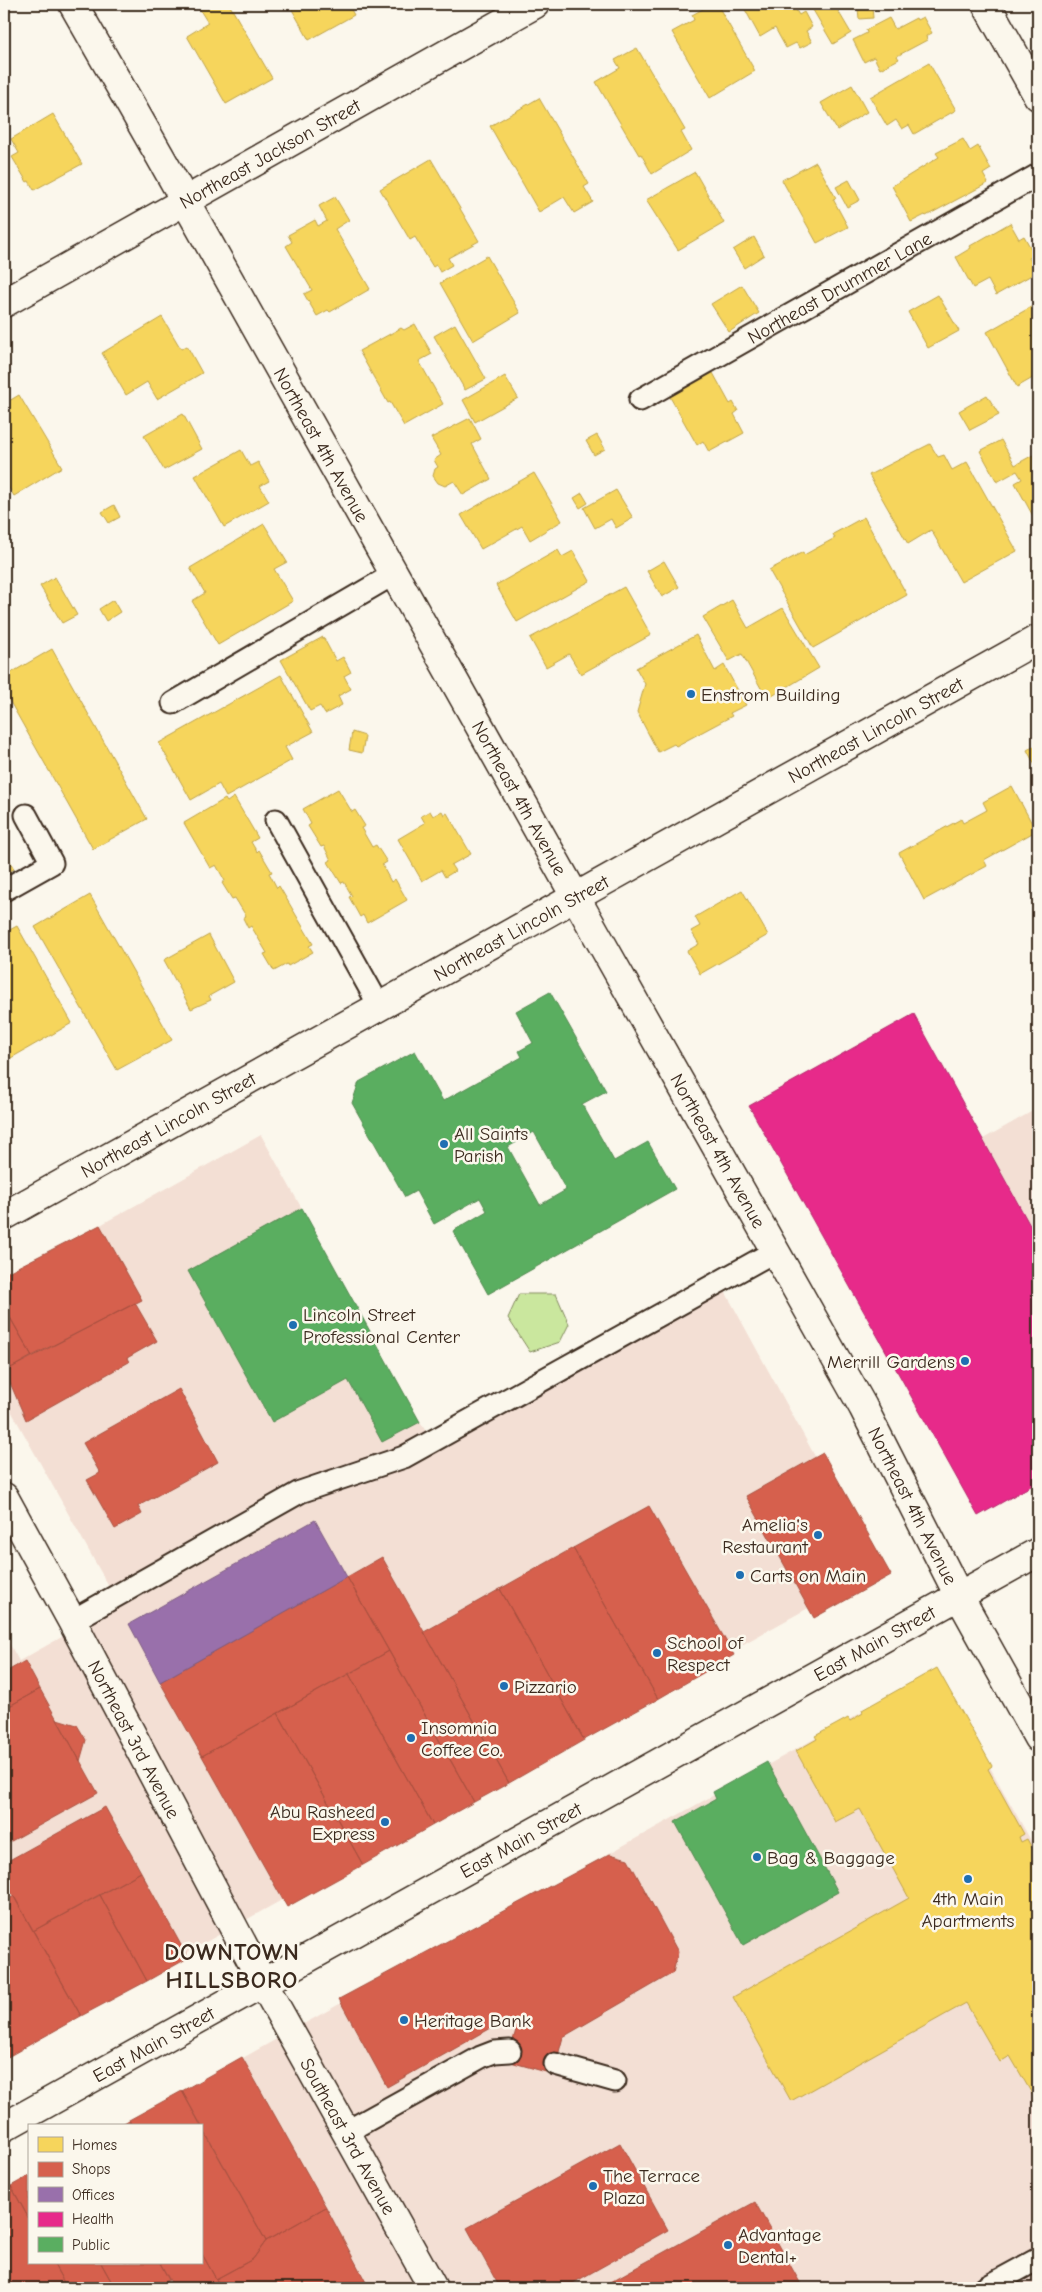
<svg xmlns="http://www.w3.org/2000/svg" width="1042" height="2292" font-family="'Comic Neue',sans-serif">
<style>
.built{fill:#f3dfd4}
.green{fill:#cae79e;stroke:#82885e}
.homes{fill:#f6d55c;stroke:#bea249}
.shops{fill:#d6604d;stroke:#a8503f}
.offices{fill:#9970ab;stroke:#7d5b81}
.health{fill:#e7298a;stroke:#b3296a}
.public{fill:#5aae61;stroke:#51864d;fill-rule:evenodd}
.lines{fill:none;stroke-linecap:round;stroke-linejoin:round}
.service-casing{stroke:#3b2a1e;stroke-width:25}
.minor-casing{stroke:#3b2a1e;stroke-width:31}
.tertiary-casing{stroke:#3b2a1e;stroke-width:31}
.service{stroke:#fbf7ec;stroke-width:21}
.minor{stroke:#fbf7ec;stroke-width:28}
.tertiary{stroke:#fbf7ec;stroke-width:28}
.poi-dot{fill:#1f6fb2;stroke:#fbf7ec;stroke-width:2}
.labels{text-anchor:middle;stroke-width:5;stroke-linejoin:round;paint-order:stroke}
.street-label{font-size:19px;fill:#3b2a1e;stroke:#fbf7ec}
.poi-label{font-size:19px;fill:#3b2a1e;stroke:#fbf7ec;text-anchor:start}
.district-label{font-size:24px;font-weight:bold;letter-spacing:1px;fill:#3b2a1e;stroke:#fbf7ec}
</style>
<rect width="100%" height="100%" fill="#fbf7ec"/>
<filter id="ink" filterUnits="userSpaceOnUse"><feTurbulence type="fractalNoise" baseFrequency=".02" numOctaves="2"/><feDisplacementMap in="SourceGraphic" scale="10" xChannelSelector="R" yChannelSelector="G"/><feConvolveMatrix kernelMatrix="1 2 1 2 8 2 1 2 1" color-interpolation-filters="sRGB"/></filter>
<g filter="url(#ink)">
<path class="built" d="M1038,1108v132l-55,-101z
M261,1135l165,297 288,-161 163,299 -873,484v-420l15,27 100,-56 -115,-207v-119z
M936,1671l102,182v435h-1034v-96l25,-14v85h172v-137h-80z"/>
<path class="green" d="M519,1294h37l13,30 -9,18 -30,10 -22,-34z"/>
<path class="homes" d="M172,4h14l-10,5z
M210,4h19l43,74 -46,26 -39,-68 21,-13 -8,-13z
M289,4h59l6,11 -45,25z
M362,4h18l-14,8z
M712,4h5l38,67 -45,27 -38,-66 22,-12 -2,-5z
M742,4h50l7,11 5,-3 8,15 -6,4 6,11 -12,6 -4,-5 -10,5 -11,-20 -15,9z
M824,4h10l17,29 -18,11 -20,-34z
M872,7l1,11 -14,1 -1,-11z
M923,17l9,16 -6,3 1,4 -30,16 2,3 -19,10 -6,-12 -10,5 -11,-22 14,-7 -1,-3 23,-12 6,11 21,-11 1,2z
M637,48l48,82 -4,2 10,18 -39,24 -11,-20 -2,1 -43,-73 24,-14 -5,-8z
M929,63l27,47 -42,24 -5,-9 -7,4 -6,-9 -9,6 -17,-29z
M852,85l15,27 -30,18 -16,-27z
M539,98l50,86 -5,3 9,15 -19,11 -10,-16 -25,15 -49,-86z
M53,114l29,50 -48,26 -5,-9 -2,1 -15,-25 7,-4 -8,-14z
M963,139l7,12 8,-5 13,23 -8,5 5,9 -62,33 -1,-1 -14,7 -19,-36 47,-29 -3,-4z
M431,159l48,82 -31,17 4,7 -12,7 -4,-7 -3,2 -18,-30 -5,3 -30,-51z
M816,162l20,36 -3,1 15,28 -31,16 -35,-63z
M695,172l29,51 -46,27 -32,-50z
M849,180l11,20 -13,7 -11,-20z
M335,197l14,23 -14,9 35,60 -40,23 -2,-2 -11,6 -13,-22 8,-4 -26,-44 6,-4 -4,-7 27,-15 3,6 9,-5 -8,-15z
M1010,223l9,16 5,-3 10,18 -5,4 8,14 -41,23 -8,-15 -15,8 -17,-31 15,-9 -1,-2z
M754,237l10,18 -20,13 -11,-18z
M487,256l33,57 -47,28 -33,-58z
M742,285l17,28 -30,19 -18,-28z
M938,295l21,36 -31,17 -20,-36z
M1038,303v72l-21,12 -30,-55z
M162,317l19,32 6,-3 15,27 -45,26 -10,-17 -21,13 -24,-42z
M415,324l17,30 -13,7 24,43 -39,22 -14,-24 -2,1 -29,-52 42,-23 3,2z
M455,324l31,55 -21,11 -31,-54z
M713,373l17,31 3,-2 5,9 -4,3 10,19 -35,19 -6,-11 -6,4 -27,-48z
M505,376l13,22 -43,24 -12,-22z
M19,395l43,72 -48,29 -10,-16v-76z
M987,395l12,20 -29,15 -11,-19z
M183,414l19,35 -38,21 -20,-34z
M470,418l11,21 -9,5 19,35 -28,16 -9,-14 -9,5 -7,-3 -5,-7 2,-7 3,-2 -4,-7 7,-5 -10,-17z
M597,435l8,14 -11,6 -8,-14z
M1001,440l14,25 18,-10 3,6 2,-2v66l-23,-42 7,-4 -5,-8 -20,11 -17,-31z
M930,444l8,13 6,-2 8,15 15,-8 50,89 -56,31 -30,-52 -23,14 -39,-69z
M241,450l9,16 8,-4 11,19 -9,5 9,15 -45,26 -29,-51z
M534,473l28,48 -32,19 -8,-14 -41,23 -20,-34z
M616,490l17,28 -17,10 -5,-9 -16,9 -11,-20z
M582,493l6,10 -8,5 -6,-10z
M114,505l6,12 -11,6 -7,-11z
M864,517l43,78 -94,53 -44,-78 34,-18 1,3 31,-17 -2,-4z
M264,524l23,38 -13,7 19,32 -75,44 -26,-44 13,-8 -15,-25z
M558,550l4,7 11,-6 17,30 -73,41 -21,-37z
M664,561l15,26 -17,10 -15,-26z
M55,577l22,38 -15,8 -22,-37z
M624,587l27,48 -70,39 -12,-20 -23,13 -16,-29z
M113,600l7,12 -14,9 -7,-12z
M732,600l16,28 35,-20 36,60 -52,31 -25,-45 -13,7 -26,-44z
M696,635l19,36 9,-6 22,40 -16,8 2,3 -56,30 -2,-2 -16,8 -21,-40 8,-28 -9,-16z
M323,637l13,24 7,-4 8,15 -7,4 7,13 -13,7 4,9 -17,9 -5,-8 -10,5 -29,-51z
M52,649l95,170 -54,30 -89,-158v-14z
M281,675l32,57 -28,15 7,13 -66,37 -7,-13 -28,16 -32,-57z
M352,732l13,4 -3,17 -13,-3z
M1038,744v27l-11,-21z
M1012,786l24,45 -52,29 3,6 -63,34 -25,-47 62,-34 2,4 24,-13 -4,-8z
M338,789l14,23 3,-2 10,16 -4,2 11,19 4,-2 11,17 -5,3 9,17 4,-3 12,21 -40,23 -4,-8 -3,2 -11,-20 3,-1 -8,-14 -3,1 -13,-21 3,-2 -7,-14 -3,1 -13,-21 3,-2 -8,-15z
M234,797l24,41 -7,4 6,10 2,-2 13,22 -3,1 8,15 2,-2 34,58 -4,2 4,6 -25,14 -1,-2 -13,7 -10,-17 3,-1 -16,-27 -3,2 -5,-10 3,-2 -11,-18 -3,1 -10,-16 3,-2 -9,-16 -6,3 -26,-45 41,-24 2,3z
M430,811l3,5 9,-5 2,4 3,-2 24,41 -20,11 4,6 -10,6 -4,-7 -19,11 -24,-42 27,-16 -4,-7z
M4,850l10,19 -10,5z
M742,890l26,45 -68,39 -13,-23 12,-7 -8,-13 9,-5 -5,-9z
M90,895l82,145 -55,30 -82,-143z
M17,926l55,97 -68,39v-129z
M209,935l25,47 -25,14 2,4 -20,9 -27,-49z
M937,1668l55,98 -4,3 36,65 -5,3 2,5 6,-3 11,20v245l-28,-48 -10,6 -34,-59 -175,98 -58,-104 176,-99 -49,-89 -25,13 -39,-71 21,-12 -2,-3 33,-18 2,3 13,-8 -1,-3z"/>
<path class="shops" d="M100,1225l42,75 -110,56 -28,-49v-33z
M135,1303l22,38 -30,17 2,4 -103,58 -21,-49z
M4,1307l28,49 -28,16z
M179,1389l39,73 -80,44 4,8 -27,15 -28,-49 13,-7 -17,-30z
M823,1453l68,122 -77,43 -68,-122z
M649,1506l85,149 -76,44 -85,-151z
M573,1548l85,151 -74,41 -84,-151z
M382,1557l127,226 -35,19 -127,-225z
M347,1577l42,74 -187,105 -42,-74z
M500,1589l84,151 -75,43 -85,-151z
M389,1651l85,151 -41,23 -84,-151z
M25,1661l15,28 -36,20v-36z
M349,1674l84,151 -70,40 -85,-152z
M40,1689l58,104 -94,52v-136z
M278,1713l85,152 -76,42 -85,-151z
M57,1719l20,6 9,15 -6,21z
M105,1807l36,65 -108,59 -29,-52v-16z
M610,1854l18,5 50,93 -5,21 -110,64 -10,37 -46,-13 9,-31 -2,-1 -7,-10 -120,68 -48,-88z
M141,1872l47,86 -41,23 -47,-86z
M100,1895l47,86 -66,35 -48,-85z
M14,1896l67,120 -77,43v-157z
M242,2057l84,150 -60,34 -84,-150z
M182,2091l19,35h-69l-3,-6z
M129,2120l3,6h-13z
M201,2126l65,115 -13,18 -37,20 -15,-27z
M620,2143l48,87 -104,58h-64l-33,-60z
M29,2176v43l-18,-33z
M11,2186l18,33v44h24l14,25h-63v-98z
M755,2202l48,86h-204z
M326,2207l43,81h-148l-5,-9 37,-20 13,-18z
M201,2252l20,36h-47l-14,-25h41z
M53,2263h48l14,25h-48z
M101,2263h59l9,17 -15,8h-39z"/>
<path class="offices" d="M315,1520l32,57 -187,105 -31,-58z"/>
<path class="health" d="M914,1014l124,226v242l-60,34 -229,-410z"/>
<path class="public" d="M550,992l56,99 -24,13 32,57 34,-19 27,47 -187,105 -35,-63 34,-20 -7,-13 -46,26 -18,-33 -11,6 -53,-94 7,-21 56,-31 28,50 79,-44 -3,-6 14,-8 -17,-32zM534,1132l32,58 -26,15 -32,-58z
M302,1208l118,214 -38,20 -34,-62 -76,42 -84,-151z
M767,1762l71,130 -95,53 -68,-123 41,-23 -3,-7z"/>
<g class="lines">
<defs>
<g id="service">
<path id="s1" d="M640,400l398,-225"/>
<path d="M173,703l221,-129"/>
<path d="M276,820l104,187"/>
<path d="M4,890l48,-27 -26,-48"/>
<path d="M72,1621l228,-129 104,-35 371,-206"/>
<path d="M555,2064l60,17"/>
<path d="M346,2132l135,-75 13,-5 16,-1"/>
<path d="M985,2288l53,-29"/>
</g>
<g id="minor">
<path id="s2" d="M73,4l88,154 415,740"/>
<path id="s3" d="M4,303l531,-299"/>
</g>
<g id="tertiary">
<path d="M986,4l52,92"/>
<path id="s4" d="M576,898l287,509 96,189 79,142"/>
<path id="s5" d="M4,1216l1034,-577"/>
<path id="s6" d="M4,1497l68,124 191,362 170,305"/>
<path id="s7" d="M4,2127l1034,-575"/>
</g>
</defs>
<use href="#service" class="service-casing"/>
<use href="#minor" class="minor-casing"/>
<use href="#tertiary" class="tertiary-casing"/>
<use href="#service" class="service"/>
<use href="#minor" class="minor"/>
<use href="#tertiary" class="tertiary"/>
</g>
</g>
<g class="poi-dot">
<circle cx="691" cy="694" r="5"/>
<circle cx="444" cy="1144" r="5"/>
<circle cx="293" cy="1325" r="5"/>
<circle cx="965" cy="1361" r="5"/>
<circle cx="818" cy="1535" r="5"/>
<circle cx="740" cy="1575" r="5"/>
<circle cx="657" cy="1653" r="5"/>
<circle cx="504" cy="1686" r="5"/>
<circle cx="411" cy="1738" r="5"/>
<circle cx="385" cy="1822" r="5"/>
<circle cx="757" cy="1857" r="5"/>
<circle cx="968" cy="1879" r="5"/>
<circle cx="404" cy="2020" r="5"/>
<circle cx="593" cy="2186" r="5"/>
<circle cx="728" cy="2245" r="5"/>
</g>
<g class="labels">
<g class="street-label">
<text dy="7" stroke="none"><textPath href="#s3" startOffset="305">Northeast Jackson Street</textPath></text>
<text dy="7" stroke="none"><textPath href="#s1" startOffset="229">Northeast Drummer Lane</textPath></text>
<text dy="7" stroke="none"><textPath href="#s2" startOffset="506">Northeast 4th Avenue</textPath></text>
<text dy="7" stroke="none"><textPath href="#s5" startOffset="998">Northeast Lincoln Street</textPath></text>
<text dy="7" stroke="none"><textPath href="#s2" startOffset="911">Northeast 4th Avenue</textPath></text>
<text dy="7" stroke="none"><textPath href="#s5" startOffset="592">Northeast Lincoln Street</textPath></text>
<text dy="7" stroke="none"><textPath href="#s5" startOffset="188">Northeast Lincoln Street</textPath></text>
<text dy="7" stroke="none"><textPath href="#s4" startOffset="290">Northeast 4th Avenue</textPath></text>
<text dy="7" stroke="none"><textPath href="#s4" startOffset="695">Northeast 4th Avenue</textPath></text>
<text dy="7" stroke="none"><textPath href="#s7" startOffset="996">East Main Street</textPath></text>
<text dy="7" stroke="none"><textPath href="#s6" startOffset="275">Northeast 3rd Avenue</textPath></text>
<text dy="7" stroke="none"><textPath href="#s7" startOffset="591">East Main Street</textPath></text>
<text dy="7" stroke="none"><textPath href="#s7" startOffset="171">East Main Street</textPath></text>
<text dy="7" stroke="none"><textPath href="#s6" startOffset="726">Southeast 3rd Avenue</textPath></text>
</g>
<g class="poi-label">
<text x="701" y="701">Enstrom Building</text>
<text x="454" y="1140">All Saints<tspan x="454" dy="22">Parish</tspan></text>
<text x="303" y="1321">Lincoln Street<tspan x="303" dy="22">Professional Center</tspan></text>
<text x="955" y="1368" text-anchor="end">Merrill Gardens</text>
<text x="808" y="1531" text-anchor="end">Amelia's<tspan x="808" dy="22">Restaurant</tspan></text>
<text x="750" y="1582">Carts on Main</text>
<text x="667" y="1649">School of<tspan x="667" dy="22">Respect</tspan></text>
<text x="514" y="1693">Pizzario</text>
<text x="421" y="1734">Insomnia<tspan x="421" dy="22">Coffee Co.</tspan></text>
<text x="375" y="1818" text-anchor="end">Abu Rasheed<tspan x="375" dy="22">Express</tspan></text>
<text x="767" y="1864">Bag &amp; Baggage</text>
<text x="968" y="1905" text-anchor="middle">4th Main<tspan x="968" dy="22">Apartments</tspan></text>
<text x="414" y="2027">Heritage Bank</text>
<text x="603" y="2182">The Terrace<tspan x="603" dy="22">Plaza</tspan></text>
<text x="738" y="2241">Advantage<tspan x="738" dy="22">Dental+</tspan></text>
</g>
<g class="district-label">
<text x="232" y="1960">DOWNTOWN<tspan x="232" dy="28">HILLSBORO</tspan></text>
</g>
</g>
<rect width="1042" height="2292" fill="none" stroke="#fbf7ec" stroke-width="20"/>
<rect x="10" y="10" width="1022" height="2272" fill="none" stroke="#3b2a1e" stroke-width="2" filter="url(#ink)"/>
<rect x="28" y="2124" width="175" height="140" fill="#fbf7ec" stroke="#aea59a"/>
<rect x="38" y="2137" width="25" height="15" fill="#f6d55c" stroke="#aea59a"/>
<text x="72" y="2150" font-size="15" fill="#3b2a1e">Homes</text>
<rect x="38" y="2162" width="25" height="15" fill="#d6604d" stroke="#aea59a"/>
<text x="72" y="2174" font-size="15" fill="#3b2a1e">Shops</text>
<rect x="38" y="2187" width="25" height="15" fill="#9970ab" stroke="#aea59a"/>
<text x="72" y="2200" font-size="15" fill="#3b2a1e">Offices</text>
<rect x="38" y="2212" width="25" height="15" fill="#e7298a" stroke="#aea59a"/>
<text x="72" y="2224" font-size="15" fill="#3b2a1e">Health</text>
<rect x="38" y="2237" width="25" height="15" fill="#5aae61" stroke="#aea59a"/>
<text x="72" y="2250" font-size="15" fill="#3b2a1e">Public</text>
</svg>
